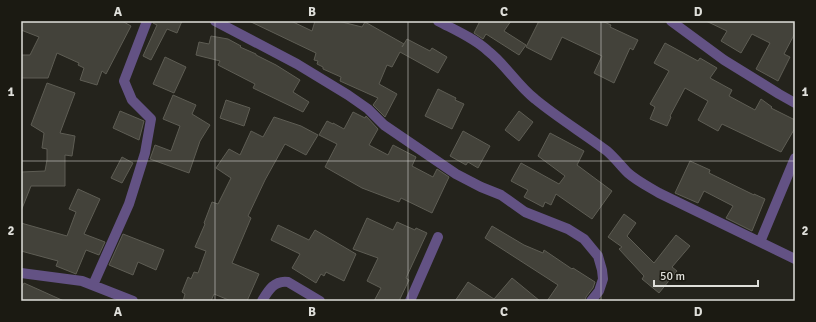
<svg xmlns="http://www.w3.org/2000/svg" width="816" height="322" font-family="Signika,sans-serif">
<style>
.building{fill:#43423a;stroke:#5e5d54}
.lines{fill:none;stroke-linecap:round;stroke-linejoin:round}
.minor{stroke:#635284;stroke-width:10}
.grid{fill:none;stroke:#dfdfda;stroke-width:1;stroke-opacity:0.55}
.neatline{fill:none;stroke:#dfdfda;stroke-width:1.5}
.grid-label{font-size:13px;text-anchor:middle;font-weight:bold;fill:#dfdfda}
</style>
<rect width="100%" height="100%" fill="#24231c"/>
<path class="building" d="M21,21h101l9,5 -25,48 -4,-3 -5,14 -17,-5 4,-12 -6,-3 1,-2 -22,-10 -9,25h-27v-23h9l9,-18 -18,-7z
M153,21h29l-5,12 -10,-4 -16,31 -8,-4 14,-31 -4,-2z
M249,21h42l21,10 3,-10h23l24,6 3,-5 39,22 -2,3 5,-8 23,12 2,-3 15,9 -9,16 -38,-21 -8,15 -5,-2 -8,19 18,10 -12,23 -12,-12 5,-7 -38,-17 1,-4 -18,-8v-2l-6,-3 1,-3 -4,-1 2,-7z
M480,21h31l-7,10 22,14 -7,10 -33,-21 -3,5 -9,-6z
M539,21h63l9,4 -1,2 28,13 -5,10 -3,-2 -16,35 -20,-10 8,-17 -40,-19 -11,23 -25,-13z
M706,21h83l6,3v9l-11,21 6,3 -12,24 -22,-12 14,-26 -18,-9 -11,19 -20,-12 6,-10z
M211,36l17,3 13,7 -1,1 16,7v1l20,10 24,15 -7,12 16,10 -6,10 -50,-24 2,-4 -37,-19 2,-4 -24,-6 3,-13 10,2z
M665,43l33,18 2,-3 17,10 -7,10 22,12 -3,6 26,14 6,-11 11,8 -1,1 24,12v8l-14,24 -59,-28 -4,7 -20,-11 10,-19 -23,-13 -15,28 1,1 -4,9 -17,-7 5,-12 -5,-3 19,-33 -15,-8z
M165,57l21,10 -12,26 -21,-9z
M47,83l28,10 -15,40 15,3 -3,20 -7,-1v31h-34l-10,25v-39l24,-1 2,-11v-11l-5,-1 2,-15 -13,-8z
M438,89l18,9 -1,2 9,4 -12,25 -27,-13z
M173,95l23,10 -4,9 18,11 -10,16 -11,32 -39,-14 5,-14 16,6 9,-25 -17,-7z
M226,100l24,8 -6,18 -24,-8z
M120,111l24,10 -5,19 -26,-12z
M519,111l14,11 -14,19 -14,-11z
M353,112l12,6 1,-2 12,13 -9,16 19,10 5,-10 23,12 -4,9 21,11 4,-8 12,8 -17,36 -31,-15 -2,4 -37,-14 -37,-21 12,-23 -18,-9 8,-14 6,3v-1l11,6z
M274,117l27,9 17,9 -12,20 -21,-11 -20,36 -17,36 3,2 -19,45 27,11 -12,27h-16l-17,-7 -3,7h-28l2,-7 -3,-2 6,-15 3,2 3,-7 4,1 8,-22 -11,-4 10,-23 -1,-1 8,-21 6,2 13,-26 -15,-10 13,-19 11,6 11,-24 12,6z
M463,131l27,15 -12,22 -10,-6 -2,3 -16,-9z
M550,133l34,18 -7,14 35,26 -20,28 -36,-25 -5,11 -6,-3 -2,5 -19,-10 4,-7 -17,-9 10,-18 38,21 6,-8 -27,-20z
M122,157l11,6 -11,20 -11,-5z
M690,161l20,9 -1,3 45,22v-1l11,5 -13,32 -26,-13 7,-12 -29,-15 -6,12 -23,-10z
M78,189l22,10 -16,35 21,8 -6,13 -13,-5 -10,24 -20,-8 2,-5 -37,-10v-28l46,13 9,-24 -7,-3z
M624,214l12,9 -9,13 27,27 22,-28 14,11 -18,21 5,4 -18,22 -17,-14 2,-3 -25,-27 3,-2 -14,-10z
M367,218l26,12 4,-8 18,8 1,-2 11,5 -21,45 3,2 -10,21h-25l7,-13 -14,-7 11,-23 -25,-9z
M278,225l31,15 6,-10 41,24 -12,27 -18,-9 -2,4 -3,-2 -5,9 -24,-15 8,-14 -29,-14z
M492,226l32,19 19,8 1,-3 28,19 1,-1 22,14 -2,6 -7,9 -1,4h-38l11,-16 -73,-47z
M123,234l41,16 -8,20 -18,-8 -5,13 -24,-10z
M512,278l28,23h-85l13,-19 26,17z
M24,283l40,18h-43v-12z"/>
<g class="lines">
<path class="minor" d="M215,21l82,43 51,31 20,14 16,16 72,49 25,13 20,8 24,17 43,17 16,10 14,17 4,14 1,9 -4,12 -8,10
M438,21c17,9 36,17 50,30 18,14 29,34 47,48 23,19 48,34 72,52 8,7 14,15 21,22 9,8 21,14 31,20l136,66
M671,21l53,39 55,34 16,9
M760,242l35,-84
M21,273l61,8 51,20
M93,285l36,-81 16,-51 6,-34 -19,-19 -8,-19 23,-60
M262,301c6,-10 12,-21 26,-19l32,19
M410,301l28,-64"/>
</g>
<path class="grid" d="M215,21v280M408,21v280M601,21v280M21,161h774"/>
<rect width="816" height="322" fill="none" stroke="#1b1a12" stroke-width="44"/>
<path d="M654 280v6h104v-6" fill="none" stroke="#dfdfda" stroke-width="2"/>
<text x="660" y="280" font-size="12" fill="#dfdfda" stroke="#1b1a12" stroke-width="3" paint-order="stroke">50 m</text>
<rect x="22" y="22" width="772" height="278" class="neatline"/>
<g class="grid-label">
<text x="118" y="16">A</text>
<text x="312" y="16">B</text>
<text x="504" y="16">C</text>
<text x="698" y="16">D</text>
<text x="11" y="96">1</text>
<text x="805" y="96">1</text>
<text x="11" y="235">2</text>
<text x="805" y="235">2</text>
<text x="118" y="316">A</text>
<text x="312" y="316">B</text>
<text x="504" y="316">C</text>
<text x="698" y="316">D</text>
</g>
</svg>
